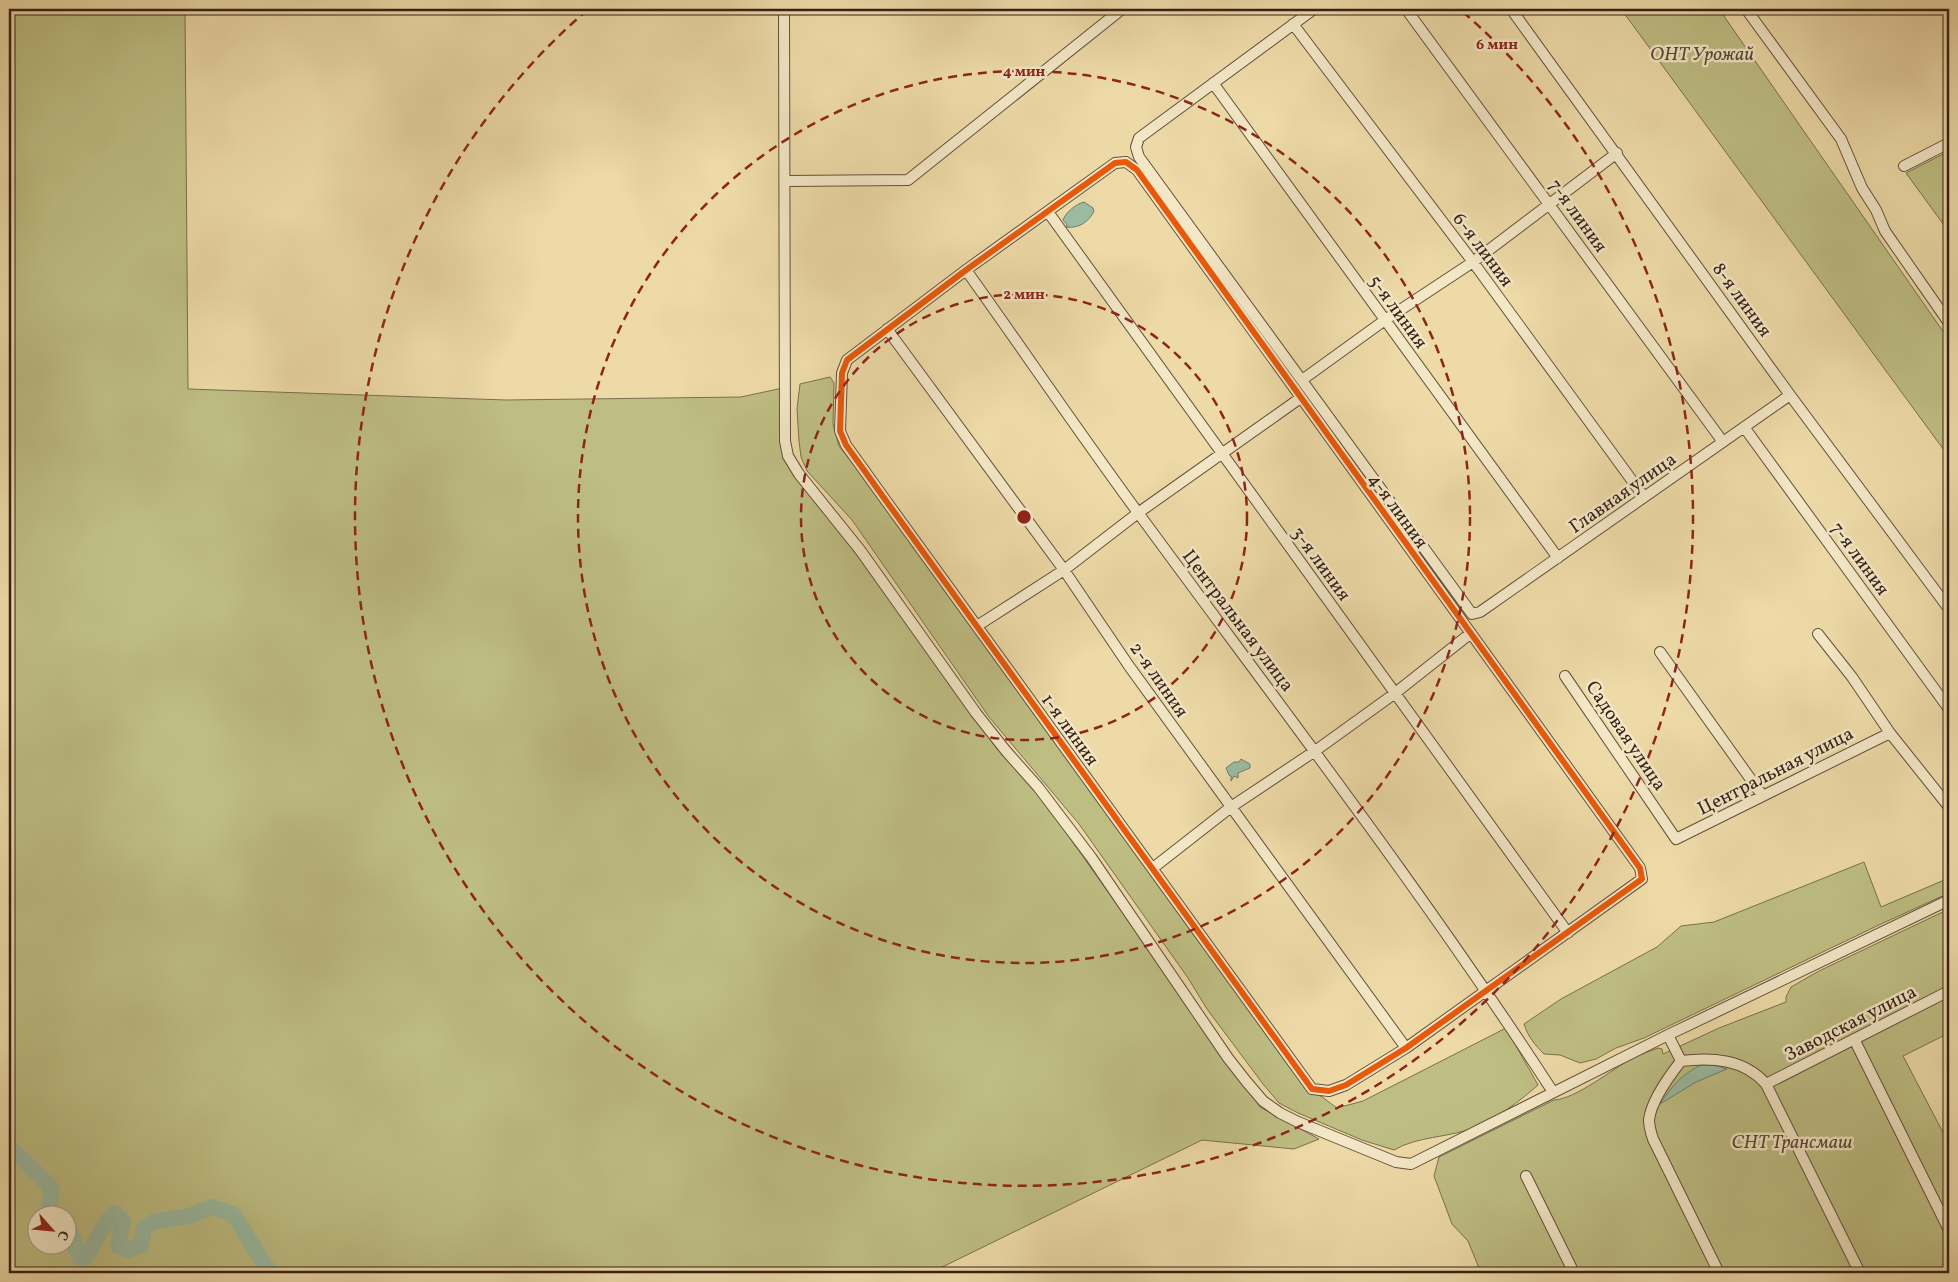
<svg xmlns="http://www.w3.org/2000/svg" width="1958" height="1282" font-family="Vollkorn,serif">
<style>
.green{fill:#bebe83;stroke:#7a704e;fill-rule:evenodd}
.water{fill:#9abba2;stroke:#727d6b}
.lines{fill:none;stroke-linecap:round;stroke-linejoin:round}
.river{stroke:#9abba2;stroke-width:16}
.minor-casing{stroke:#644f3c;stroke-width:12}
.minor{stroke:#f3e7c6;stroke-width:10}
.cycleway-casing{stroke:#f3e7c6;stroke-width:9}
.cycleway{stroke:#e8590c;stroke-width:6}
.ring{fill:none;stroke:#8f2418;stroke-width:2.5;stroke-dasharray:9 6}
.labels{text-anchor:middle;stroke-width:5;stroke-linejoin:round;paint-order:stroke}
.park-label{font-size:19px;font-style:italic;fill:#594834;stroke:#f3e7c6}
.street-label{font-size:19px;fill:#372119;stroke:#f3e7c6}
.centre{fill:#8f2418;stroke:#f3e7c6;stroke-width:2.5}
.ring-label{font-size:15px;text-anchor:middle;font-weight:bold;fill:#8f2418;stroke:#f3e7c6;stroke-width:5;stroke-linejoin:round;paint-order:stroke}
</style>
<rect width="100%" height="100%" fill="#eddaa7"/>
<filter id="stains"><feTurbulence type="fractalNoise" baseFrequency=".004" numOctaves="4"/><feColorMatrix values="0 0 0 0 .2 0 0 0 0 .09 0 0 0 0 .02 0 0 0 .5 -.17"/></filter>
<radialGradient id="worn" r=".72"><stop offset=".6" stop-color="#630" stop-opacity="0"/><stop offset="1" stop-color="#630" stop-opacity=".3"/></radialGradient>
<path class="green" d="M9,9h176l3,380 318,11 235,-3 42,-9v60l4,15 119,157 91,129 41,44 222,314 59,32 -25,10 -92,-9 -272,133h-921zM38,1214h30v30h-30z
M1621,9h98l230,331v117z
M1949,151v81l-43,-59z
M830,377l4,6 -1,41 6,22 33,42 442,603 23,17 26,-7 143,-73 32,57c-19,17 -41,33 -65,43 -26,10 -55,8 -79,22l-32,-10 -64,-27 -19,-10 -16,-19 -56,-75 -19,-31 -109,-154 -90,-107 -137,-197 -45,-49 -6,-14 -2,-16 -2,-32 3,-25z
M1864,862l17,45 68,-29v15l-68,31 -237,114 -28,10 -20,11 -16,4 -20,-8 -16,-1c-9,-9 -16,-17 -20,-30l37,-25 96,-52 24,-21 33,-4z
M1949,909v124l-46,23 46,88v129h-468l-13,-32 -16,-17 -18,-48 5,-19 115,-57c22,-1 58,-31 79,-42 8,-4 17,-7 25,-10l4,1 1,5 56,-26 67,-26v-5l5,-10 28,-16z"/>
<path class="water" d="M1084,202l9,6 1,3c-5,11 -16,18 -28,16l1,-2 -4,-5c3,-8 13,-16 21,-18z
M1241,759l9,5v4l-12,5v5l-4,-2 -3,5v-5l-2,-1 -3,-7 8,-6h5z
M1701,1065h13l13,4 -31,13 -36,22c12,-18 22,-30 41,-39z"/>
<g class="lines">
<path class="river" d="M9,1148c7,3 35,33 43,41l-4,25
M68,1231l3,1 8,25 5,2c13,-16 15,-31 31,-46l8,9 -5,24 10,4 13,-5 3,-16 9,-7 36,-6 23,-9 21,7 32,51 7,8"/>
<defs>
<path id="minor" d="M784,9l1,432 3,15 11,18 61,76 116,163 30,38 32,36 53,70 137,201 18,23 17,20 17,12 18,9 98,40 15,2 257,-129 281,-135
M1314,9l-175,129 -3,9 3,10 333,457 8,-2 310,-217
M1406,9l317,433
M1511,9l279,386 159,214
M1746,9l95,130 21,49 14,22 9,21 64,92
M1293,24l180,238 171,235
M1213,83l345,475
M1126,162l11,8c166,234 336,465 503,698l2,11 -236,169 -60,37 -17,6 -17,-2 -428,-591 -38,-53 -6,-14 2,-58 5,-13 119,-90 149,-107z
M1904,166l45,-23
M785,181l123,-1 214,-171
M1048,212l520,721
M966,270c58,81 114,164 173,244 140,191 285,379 414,578
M887,329l177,241 65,96 277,382
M1302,380l83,-60 88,-58 144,-109
M1744,427l205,282
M977,626l87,-56 74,-57 161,-114
M1818,634l34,43 38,56 59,74
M1660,652l102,143
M1565,676l111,163 214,-106
M1153,868l78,-61 84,-56 79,-57 77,-61
M1668,1035l13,26c31,-4 63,-2 85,23l94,189
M1854,1039l95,191
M1681,1061c-11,14 -30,40 -32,59 0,6 2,13 4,19l66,134
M1766,1084l183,-93
M1526,1176l48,97"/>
</defs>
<use href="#minor" class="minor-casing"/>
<use href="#minor" class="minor"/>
<defs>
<path id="cycleway" d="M1126,162l11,8c166,234 336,465 503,698l2,11 -236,169 -60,37 -17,6 -17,-2 -428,-591 -38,-53 -6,-14 2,-58 5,-13 119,-90 149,-107z"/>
</defs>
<use href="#cycleway" class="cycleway-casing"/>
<use href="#cycleway" class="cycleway"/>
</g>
<g class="ring">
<circle cx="1024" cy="517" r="223"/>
<circle cx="1024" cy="517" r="446"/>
<path d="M1463 12A669 669 0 1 1 585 12"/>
</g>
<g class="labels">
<g class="park-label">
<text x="1702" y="60">ОНТ Урожай</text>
<text x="1792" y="1148">СНТ Трансмаш</text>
</g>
<g class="street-label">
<text transform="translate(1579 215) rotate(54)" y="7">7-я линия</text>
<text transform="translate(1484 249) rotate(53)" y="7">6-я линия</text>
<text transform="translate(1743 299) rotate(54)" y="7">8-я линия</text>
<text transform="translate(1399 311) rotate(54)" y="7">5-я линия</text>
<text transform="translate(1622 492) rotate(-35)" y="7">Главная улица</text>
<text transform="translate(1399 510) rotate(54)" y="7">4-я линия</text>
<text transform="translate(1861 558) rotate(54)" y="7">7-я линия</text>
<text transform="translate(1322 563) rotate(54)" y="7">3-я линия</text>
<text transform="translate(1239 620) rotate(53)" y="7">Центральная улица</text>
<text transform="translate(1160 679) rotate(55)" y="7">2-я линия</text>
<text transform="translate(1071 729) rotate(54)" y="7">1-я линия</text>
<text transform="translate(1627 735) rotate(56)" y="7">Садовая улица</text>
<text transform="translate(1775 770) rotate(-27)" y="7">Центральная улица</text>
<text transform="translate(1850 1022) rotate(-27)" y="7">Заводская улица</text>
</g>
</g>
<circle cx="1024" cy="517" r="8" class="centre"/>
<g class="ring-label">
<text x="1497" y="49">6 мин</text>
<text x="1024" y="76">4 мин</text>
<text x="1024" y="299">2 мин</text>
</g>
<rect width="1958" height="1282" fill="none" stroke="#eddaa7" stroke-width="30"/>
<rect x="10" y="10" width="1938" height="1262" fill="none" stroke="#372119" stroke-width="2.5"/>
<rect x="15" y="15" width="1928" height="1252" fill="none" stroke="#372119"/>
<g transform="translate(52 1230) rotate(117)"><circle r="24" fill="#f3e7c6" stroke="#a89881"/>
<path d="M0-4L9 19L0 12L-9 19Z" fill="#8f2418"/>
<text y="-8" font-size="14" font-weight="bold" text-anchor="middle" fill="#372119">С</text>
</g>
<rect width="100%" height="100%" filter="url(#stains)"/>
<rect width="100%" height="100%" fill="url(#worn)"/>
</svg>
